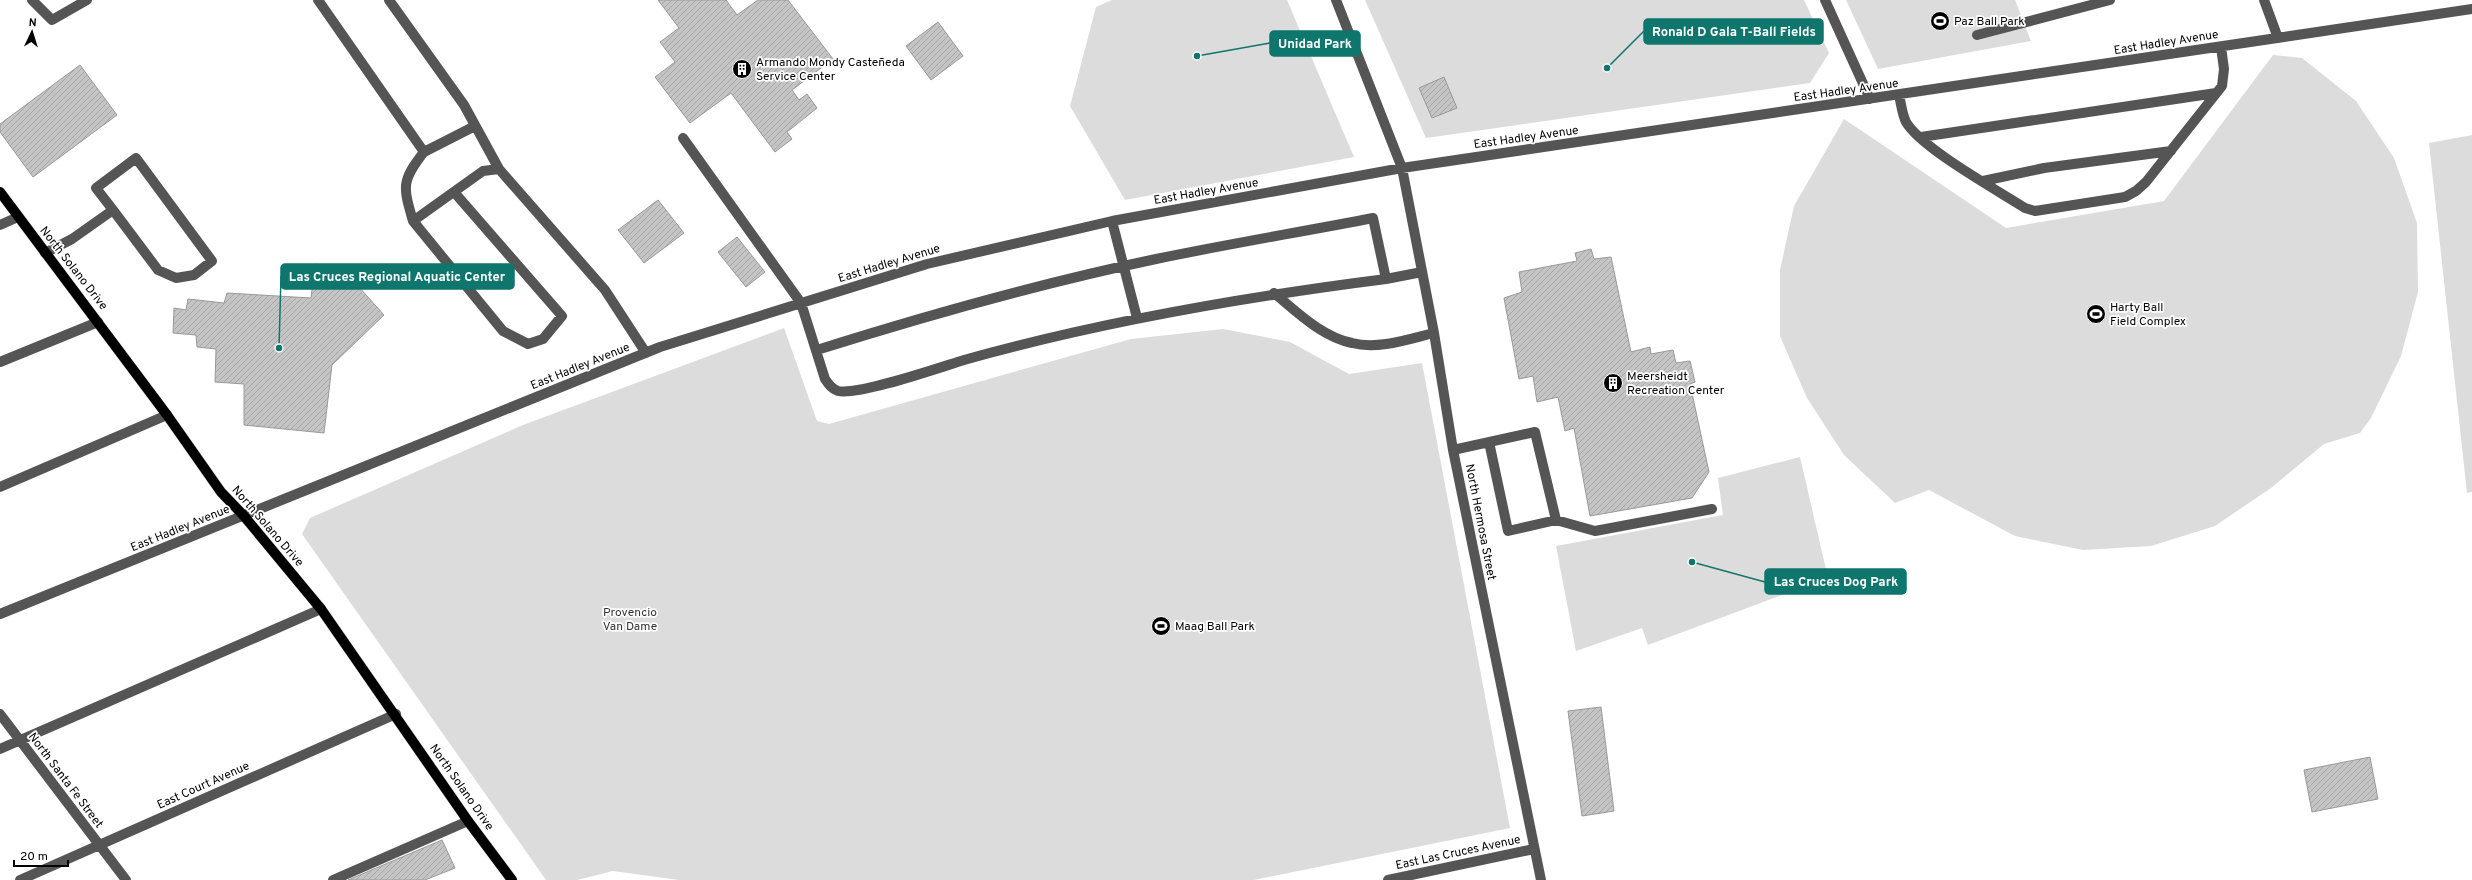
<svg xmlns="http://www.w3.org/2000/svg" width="2472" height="880" font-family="Overpass,sans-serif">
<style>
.green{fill:#dcdcdc}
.building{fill:url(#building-hatch);stroke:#999}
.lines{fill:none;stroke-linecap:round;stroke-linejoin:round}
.major-casing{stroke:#dbdbdb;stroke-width:11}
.minor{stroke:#555;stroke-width:10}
.major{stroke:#000;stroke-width:10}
.labels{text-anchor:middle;stroke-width:3.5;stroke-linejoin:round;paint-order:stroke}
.poi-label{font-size:12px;fill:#000;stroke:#fff;text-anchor:start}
.street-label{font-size:12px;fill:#000;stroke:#fff}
.park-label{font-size:12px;fill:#333;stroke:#fff}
.leader{fill:none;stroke:#0f766e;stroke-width:1.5}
.callout-dot{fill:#0f766e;stroke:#fff;stroke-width:1.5}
.callout{fill:#0f766e;stroke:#0f766e;stroke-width:1.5}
.callout-label{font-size:13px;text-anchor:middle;font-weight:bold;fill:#fff}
</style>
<defs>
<pattern id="building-hatch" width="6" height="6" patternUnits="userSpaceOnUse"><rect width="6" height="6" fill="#c4c4c4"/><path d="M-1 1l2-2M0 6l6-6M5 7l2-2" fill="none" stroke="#a7a7a7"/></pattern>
</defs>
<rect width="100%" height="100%" fill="#fff"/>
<path class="green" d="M1112,0h175l67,157 -229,43 -55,-94 26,-99z
M1365,0h439l25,53 -19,30 -384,55z
M1846,0h169l16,41 -153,28z
M2273,55l29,3 54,43 38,57 23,65 1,69 -17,64 -30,62 -11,15 -36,11 -53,44 -56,38 -64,20 -68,4 -68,-14 -86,-46 -34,13 -51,-48 -37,-57 -27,-62v-66l14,-64 50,-87 162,109 158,-27z
M2472,135v357l-5,1 -38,-350z
M784,328l33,93 12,3 302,-85 92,-10 67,13 59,32 73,-11 88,465 -256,52h-575l-66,-9 -36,9h-31l-244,-346 8,-16 213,-93z
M1800,457l28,121 -180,67 -6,-17 -66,23 -20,-105 167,-31 -5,-37z"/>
<path class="building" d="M658,0h68l11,15 21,-15h30l45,59 -41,31 7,10 8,-6 10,14 -30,24 5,7 -17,13 -44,-59 -41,30 -35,-46 20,-15 -15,-20 19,-14z
M938,22l25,34 -32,24 -25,-34z
M80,65l37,50 -84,62 -33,-45v-8z
M1444,77l13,31 -25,10 -13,-30z
M658,200l26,33 -40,30 -26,-33z
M737,237l28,35 -19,15 -28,-35z
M1591,249l3,10 17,-2 20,95 19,-5 1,7 22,-4 3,13 14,-2 5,21 -5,2 19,88 -17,26 -102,18 -16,-88 -9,3 -7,-34 -21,5 -4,-26 -14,3 -15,-81 18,-6 -3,-20 58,-11 -2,-8z
M315,264l26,3 43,48 -52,50 -8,68 -80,-8v-41l-29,-2 1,-33 -19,-2 -1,-12 -23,-2 1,-25 12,2 2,-11 36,4 3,-10 84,5z
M1601,707l13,104 -32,5 -14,-105z
M2370,757l8,42 -66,13 -8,-42z
M442,840l13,28 -30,12h-77z"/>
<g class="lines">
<defs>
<path id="major" d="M0,192l167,223 54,77 23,24 77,93 147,212 44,59"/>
</defs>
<use href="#major" class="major-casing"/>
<path class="minor" d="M32,0l20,20 35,-20
M318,0l106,152 51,-26
M389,0l75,105 35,64
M1336,0l66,168 32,165 19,117 88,430
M1825,0l45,99
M2264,0l14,38
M1977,35l133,-35
M1899,95c2,8 3,19 7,27 15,26 91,68 119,86l10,3 90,-14 11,-6 10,-9 76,-96 2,-17 -3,-22
M1921,137l295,-44
M683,138l118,165 24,76c4,6 7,10 13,12 20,5 103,-24 126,-31 139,-39 280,-63 422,-81l-13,-61c-72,14 -145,26 -217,41 -114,24 -228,56 -339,91
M1983,181l61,-13 127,-17
M454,192l108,124 -19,23 -15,5 -25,-13 -90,-110 70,-50 16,-2 106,121 41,63
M413,221c-10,-34 -12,-40 11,-69
M1112,221l25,97
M0,225l18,-8
M45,253l27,-14 41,-29 45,60 18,8 18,-3 18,-14 -76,-103 -40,30 17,22
M1386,279l36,-7
M1274,293c23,19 48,44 78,50 26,7 57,-4 82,-10
M0,362l98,-40
M1453,450l82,-18 21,88 -48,11 -19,-89
M0,487l167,-72
M1556,520l39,11 117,-22
M0,614l660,-267 267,-83 185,-43 290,-53 1070,-159
M0,714l126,166
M0,749l321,-140
M20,880l376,-166
M333,880l135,-59
M1388,880l146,-31"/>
<use href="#major" class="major"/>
</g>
<defs>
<symbol id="stadium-disc" viewBox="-11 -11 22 22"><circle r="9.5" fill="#000" stroke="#fff"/><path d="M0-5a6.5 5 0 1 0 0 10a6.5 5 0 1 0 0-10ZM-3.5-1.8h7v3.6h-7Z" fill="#fff"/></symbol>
<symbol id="building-disc" viewBox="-11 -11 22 22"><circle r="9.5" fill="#000" stroke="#fff"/><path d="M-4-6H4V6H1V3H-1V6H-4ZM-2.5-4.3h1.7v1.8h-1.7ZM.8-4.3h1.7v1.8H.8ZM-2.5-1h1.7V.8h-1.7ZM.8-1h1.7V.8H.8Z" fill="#fff"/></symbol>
</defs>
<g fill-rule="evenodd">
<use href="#stadium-disc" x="1929" y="10" width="22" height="22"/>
<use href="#building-disc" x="731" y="58" width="22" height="22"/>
<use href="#stadium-disc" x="2085" y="303" width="22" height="22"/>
<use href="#building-disc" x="1602" y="372" width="22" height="22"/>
<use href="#stadium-disc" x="1150" y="615" width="22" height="22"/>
</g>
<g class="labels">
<g class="poi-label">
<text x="1954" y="25">Paz Ball Park</text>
<text x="756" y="66">Armando Mondy Casteñeda<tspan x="756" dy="14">Service Center</tspan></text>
<text x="2110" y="311">Harty Ball<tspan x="2110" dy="14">Field Complex</tspan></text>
<text x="1627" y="380">Meersheidt<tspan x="1627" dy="14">Recreation Center</tspan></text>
<text x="1175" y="630">Maag Ball Park</text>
</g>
<g class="street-label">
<text transform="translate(2166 42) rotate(-9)" y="4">East Hadley Avenue</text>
<text transform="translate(1846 90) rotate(-8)" y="4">East Hadley Avenue</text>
<text transform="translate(1526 137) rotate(-8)" y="4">East Hadley Avenue</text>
<text transform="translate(1206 191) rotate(-10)" y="4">East Hadley Avenue</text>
<text transform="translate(889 263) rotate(-17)" y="4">East Hadley Avenue</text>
<text transform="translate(74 268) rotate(52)" y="4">North Solano Drive</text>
<text transform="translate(580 366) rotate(-22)" y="4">East Hadley Avenue</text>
<text transform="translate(1481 522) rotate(79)" y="4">North Hermosa Street</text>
<text transform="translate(268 526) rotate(49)" y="4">North Solano Drive</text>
<text transform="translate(180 528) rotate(-22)" y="4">East Hadley Avenue</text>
<text transform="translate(66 780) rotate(53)" y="4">North Santa Fe Street</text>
<text transform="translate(203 785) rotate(-24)" y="4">East Court Avenue</text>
<text transform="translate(462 787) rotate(55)" y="4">North Solano Drive</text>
<text transform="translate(1458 852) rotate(-12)" y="4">East Las Cruces Avenue</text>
</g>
<g class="park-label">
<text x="630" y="616">Provencio<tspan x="630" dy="14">Van Dame</tspan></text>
</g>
</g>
<path class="leader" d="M1607 68L1644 31M1197 56L1270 43M279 348L281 276M1692 562L1765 582"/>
<g class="callout-dot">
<circle cx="1607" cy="68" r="4"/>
<circle cx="1197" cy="56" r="4"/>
<circle cx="279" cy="348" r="4"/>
<circle cx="1692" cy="562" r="4"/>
</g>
<g class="callout">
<rect x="1644" y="19" width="179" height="25" rx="4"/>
<rect x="1270" y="31" width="90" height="25" rx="4"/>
<rect x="281" y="264" width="233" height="25" rx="4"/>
<rect x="1765" y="569" width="141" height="25" rx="4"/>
</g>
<g class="callout-label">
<text x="1734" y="36">Ronald D Gala T-Ball Fields</text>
<text x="1315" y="48">Unidad Park</text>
<text x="397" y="281">Las Cruces Regional Aquatic Center</text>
<text x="1836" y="586">Las Cruces Dog Park</text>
</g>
<g transform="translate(32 32) rotate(4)" stroke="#ffffff" stroke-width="3" paint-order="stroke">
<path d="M0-3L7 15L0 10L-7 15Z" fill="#000000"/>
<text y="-6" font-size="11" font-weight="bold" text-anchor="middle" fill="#000000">N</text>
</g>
<path d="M14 860v6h54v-6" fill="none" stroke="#000000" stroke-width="2"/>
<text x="20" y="860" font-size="12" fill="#000000" stroke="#ffffff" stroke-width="3" paint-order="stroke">20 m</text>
</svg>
